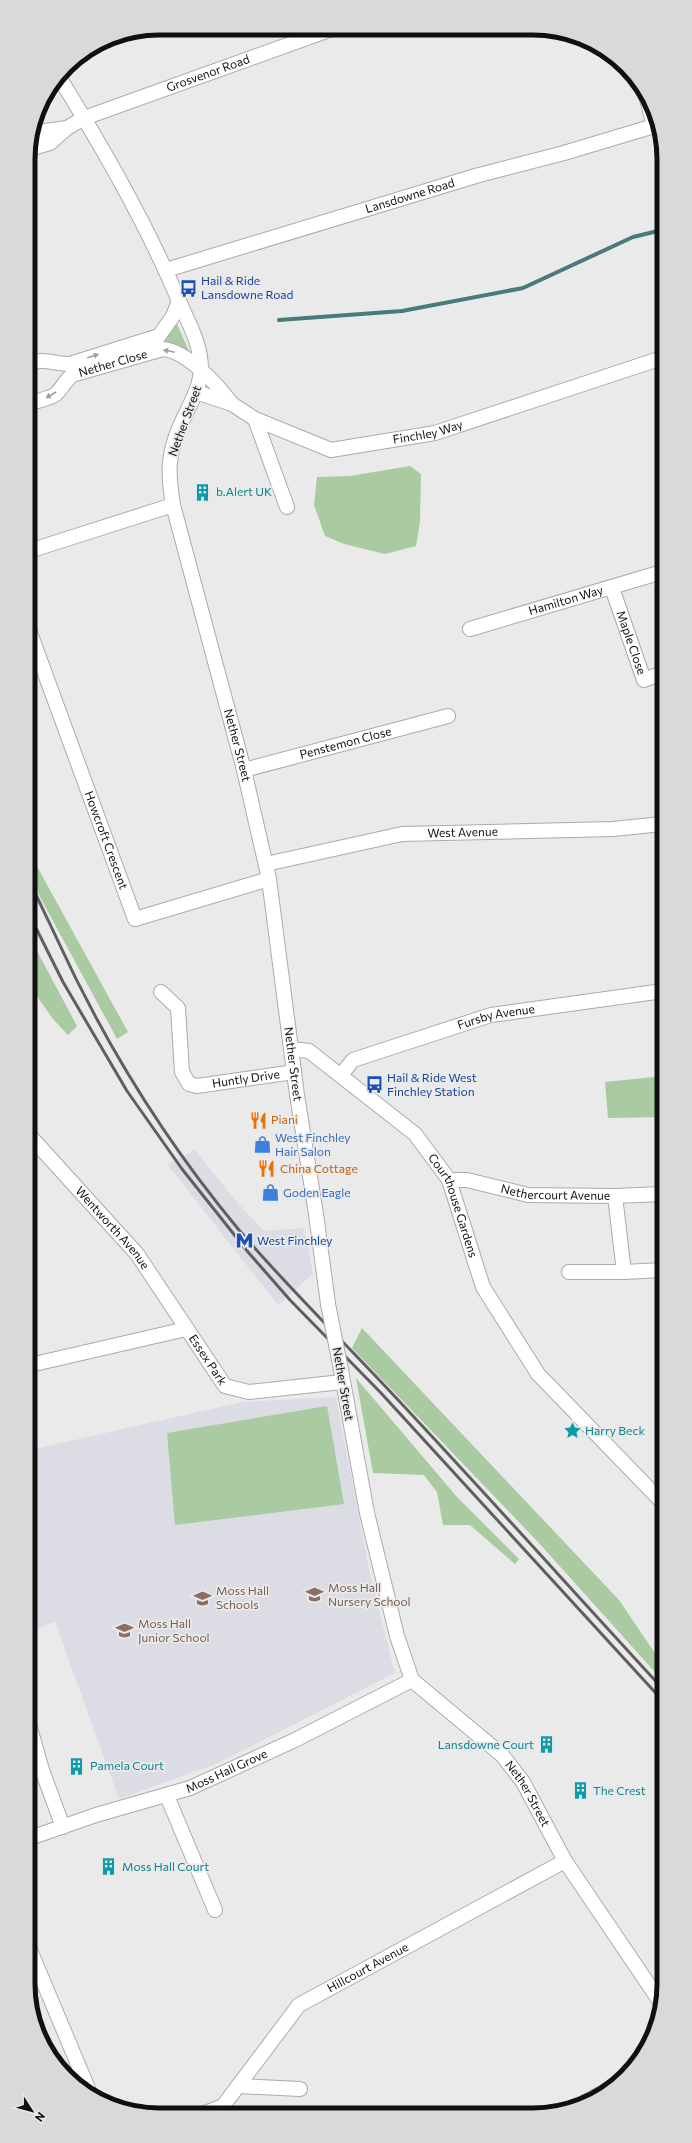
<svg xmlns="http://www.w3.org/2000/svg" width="692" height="2143" font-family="Commissioner,sans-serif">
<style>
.built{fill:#dcdce4}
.green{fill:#aacaa1}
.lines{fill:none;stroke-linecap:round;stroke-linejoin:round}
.stream{stroke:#497a7c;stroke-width:4}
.minor-casing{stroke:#ababac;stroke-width:16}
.minor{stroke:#fff;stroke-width:14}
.rail{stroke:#5f5f60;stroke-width:3}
.minor-bridge-casing{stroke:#ababac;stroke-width:16;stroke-linecap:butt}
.minor-bridge{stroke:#fff;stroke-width:14}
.oneway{fill:#9f9f9f}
.labels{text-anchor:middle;stroke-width:3.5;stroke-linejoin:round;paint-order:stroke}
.street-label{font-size:12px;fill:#101010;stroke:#eaeaeb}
.transit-label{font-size:12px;fill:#164399;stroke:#eaeaeb;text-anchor:start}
.culture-label{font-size:12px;fill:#0d838f;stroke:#eaeaeb;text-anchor:start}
.food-label{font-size:12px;fill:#c56008;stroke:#eaeaeb;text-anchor:start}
.shop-label{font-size:12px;fill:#366cbe;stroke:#eaeaeb;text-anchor:start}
.education-label{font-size:12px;fill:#785e54;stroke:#eaeaeb;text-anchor:start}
.rim{fill:none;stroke:#101010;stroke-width:5}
</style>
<rect width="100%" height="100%" fill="#eaeaeb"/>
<path class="built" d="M195,1150l41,51 28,30 40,-3 9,46 -35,31 -111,-141z
M336,1397l34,177 25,99 -177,90 -99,36 -64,-177 -25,9v-181l212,-48z"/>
<path class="green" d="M176,322l13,29 -1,2 -27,-11z
M410,466l11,8 -1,48 -4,24 -31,8 -41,-10 -19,-8 -11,-31 3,-28 33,-1z
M29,845l5,16 94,171 -11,7 -77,-142 -11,-26z
M29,936l48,90 -9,9 -15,-16 -24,-34z
M663,1076v41l-55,1 -3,-36z
M362,1328l257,272 44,65v16l-125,-139 -186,-194z
M356,1378l101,119 62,62 -4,5 -45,-39h-27l-6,-33 -13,-17 -51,-2z
M327,1406l17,98 -169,21 -8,-92z"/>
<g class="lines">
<path class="stream" d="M279,320l123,-9 121,-23 110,-51 29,-7"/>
<defs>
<g id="minor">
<path id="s1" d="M59,77c45,73 87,146 120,224 10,23 22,43 22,68 -1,21 -13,38 -21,57 -13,30 -12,48 -7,79l71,265 25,109 28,216 19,119 12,90"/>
<path d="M646,95l8,31"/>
<path d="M29,146l16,-15 22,-3"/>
<path id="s2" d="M29,149l21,-6 17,-15 17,-10 248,-89"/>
<path id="s3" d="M166,270l313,-95 85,-22 90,-27"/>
<path d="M29,363c16,-5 25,1 41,1l89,-28 14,-20 6,-15"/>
<path id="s4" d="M196,392l36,12 23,15 76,31 104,-17 227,-75"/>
<path id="s5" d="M29,403c8,-2 20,-4 27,-9 6,-6 10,-14 16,-19l91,-26c24,2 55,36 69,55"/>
<path d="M255,419l32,88"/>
<path d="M29,551l144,-46"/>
<path id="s6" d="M612,588l32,92 18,-7"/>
<path id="s7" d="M470,629l192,-57"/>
<path id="s8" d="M29,630l106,289 134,-40"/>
<path id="s9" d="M244,770l204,-54"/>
<path id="s10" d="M266,864l136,-30 211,-5 49,-5"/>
<path id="s11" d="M161,992l17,16 4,64 7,12 8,2 97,-14"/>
<path id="s12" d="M292,1049l17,2 106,83 34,46 34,107 55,87 125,129"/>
<path id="s13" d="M341,1075l12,-15 138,-45 172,-24"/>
<path id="s14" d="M29,1135l108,119 88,132 24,6 93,-10"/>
<path id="s15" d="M449,1180h18l61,15 87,1 48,-2"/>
<path d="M615,1196l9,76"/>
<path d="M569,1272h55l39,-2"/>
<path d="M30,1365l156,-36"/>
<path id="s16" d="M341,1370l26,143 30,123 15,44 90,75 21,27 42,79 96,142"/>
<path d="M30,1728l12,42 21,57"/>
<path d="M167,1796l48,114"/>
<path id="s17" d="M30,1838l66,-23 94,-27 105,-48 117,-60"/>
<path d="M30,1950l60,143"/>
<path d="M238,2086l62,3"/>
<path d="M585,2102l24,-13"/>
<path id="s18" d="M205,2113l18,-7 76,-101 266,-144"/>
</g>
</defs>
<use href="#minor" class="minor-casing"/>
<use href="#minor" class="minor"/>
<path class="rail" d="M29,878c8,21 19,41 28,61 48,105 108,202 182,291 46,54 97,104 146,156 94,100 185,202 278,303
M29,914l34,68 64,109 55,78 66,83 42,48 91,93 282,308"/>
<defs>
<path id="minor-bridge" d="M328,1304l13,66"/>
</defs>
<use href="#minor-bridge" class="minor-bridge-casing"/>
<use href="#minor-bridge" class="minor-bridge"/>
</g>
<defs><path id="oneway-solid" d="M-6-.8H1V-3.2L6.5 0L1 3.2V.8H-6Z"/></defs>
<g class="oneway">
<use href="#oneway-solid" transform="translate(169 351) rotate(-168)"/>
<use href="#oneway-solid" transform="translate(93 356) rotate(-17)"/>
<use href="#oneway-solid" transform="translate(51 395) rotate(150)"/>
</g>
<defs>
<symbol id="bus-bare" viewBox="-9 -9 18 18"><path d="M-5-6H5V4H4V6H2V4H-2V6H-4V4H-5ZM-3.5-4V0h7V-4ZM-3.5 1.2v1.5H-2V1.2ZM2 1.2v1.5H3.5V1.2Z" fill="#1a4fb4" stroke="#eaeaeb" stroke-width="2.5" paint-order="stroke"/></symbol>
<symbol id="building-bare" viewBox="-9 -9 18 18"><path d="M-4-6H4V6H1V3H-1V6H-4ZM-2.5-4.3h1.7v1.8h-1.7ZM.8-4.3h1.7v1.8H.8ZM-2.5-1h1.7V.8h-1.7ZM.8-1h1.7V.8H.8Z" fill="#0f9aa8" stroke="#eaeaeb" stroke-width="2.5" paint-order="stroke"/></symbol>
<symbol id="restaurant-bare" viewBox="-9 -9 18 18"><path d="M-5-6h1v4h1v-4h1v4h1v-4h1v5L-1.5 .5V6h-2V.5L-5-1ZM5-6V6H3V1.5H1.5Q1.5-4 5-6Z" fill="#e8710a" stroke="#eaeaeb" stroke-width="2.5" paint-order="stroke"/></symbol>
<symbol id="shop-bare" viewBox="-9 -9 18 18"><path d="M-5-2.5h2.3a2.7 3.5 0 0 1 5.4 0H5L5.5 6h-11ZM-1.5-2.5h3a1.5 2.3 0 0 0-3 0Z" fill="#3f7fe0" stroke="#eaeaeb" stroke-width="2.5" paint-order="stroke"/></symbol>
<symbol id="metro-bare" viewBox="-9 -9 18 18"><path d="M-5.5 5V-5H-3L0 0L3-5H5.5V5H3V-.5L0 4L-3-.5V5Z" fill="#1a4fb4" stroke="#eaeaeb" stroke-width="2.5" paint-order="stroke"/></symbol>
<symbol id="sight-bare" viewBox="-9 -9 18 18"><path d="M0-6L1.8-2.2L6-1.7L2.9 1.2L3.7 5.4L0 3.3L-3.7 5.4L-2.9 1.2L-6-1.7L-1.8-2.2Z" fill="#0f9aa8" stroke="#eaeaeb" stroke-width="2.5" paint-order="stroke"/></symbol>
<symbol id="school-bare" viewBox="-9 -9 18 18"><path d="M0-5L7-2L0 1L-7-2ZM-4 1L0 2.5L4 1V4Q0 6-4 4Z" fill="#8d6e63" stroke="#eaeaeb" stroke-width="2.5" paint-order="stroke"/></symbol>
</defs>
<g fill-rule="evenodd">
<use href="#bus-bare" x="176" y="276" width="25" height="25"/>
<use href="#building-bare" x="190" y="480" width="25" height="25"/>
<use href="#bus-bare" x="362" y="1072" width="25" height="25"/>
<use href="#restaurant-bare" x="246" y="1108" width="25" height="25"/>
<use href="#shop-bare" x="250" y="1132" width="25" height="25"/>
<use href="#restaurant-bare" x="254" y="1156" width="25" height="25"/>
<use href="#shop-bare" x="258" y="1180" width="25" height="25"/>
<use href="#metro-bare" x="232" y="1228" width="25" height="25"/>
<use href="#sight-bare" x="560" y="1418" width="25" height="25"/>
<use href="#school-bare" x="302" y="1582" width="25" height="25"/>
<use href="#school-bare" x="190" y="1586" width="25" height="25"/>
<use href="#school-bare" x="112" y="1618" width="25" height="25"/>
<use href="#building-bare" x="534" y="1732" width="25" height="25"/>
<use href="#building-bare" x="64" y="1754" width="25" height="25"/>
<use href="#building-bare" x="568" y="1778" width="25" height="25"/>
<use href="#building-bare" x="96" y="1854" width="25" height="25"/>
</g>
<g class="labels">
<g class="street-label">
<text dy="4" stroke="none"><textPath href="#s2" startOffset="196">Grosvenor Road</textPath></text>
<text dy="4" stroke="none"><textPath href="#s3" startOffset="255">Lansdowne Road</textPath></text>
<text dy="4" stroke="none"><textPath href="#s5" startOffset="96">Nether Close</textPath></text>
<text transform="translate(185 421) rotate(-70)" y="4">Nether Street</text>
<text dy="4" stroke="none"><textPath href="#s4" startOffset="246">Finchley Way</textPath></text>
<text dy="4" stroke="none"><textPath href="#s7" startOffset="100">Hamilton Way</textPath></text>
<text dy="4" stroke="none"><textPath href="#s6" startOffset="58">Maple Close</textPath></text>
<text dy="4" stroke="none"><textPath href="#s9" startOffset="105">Penstemon Close</textPath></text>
<text dy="4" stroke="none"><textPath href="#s1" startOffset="717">Nether Street</textPath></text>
<text dy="4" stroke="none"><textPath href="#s10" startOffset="200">West Avenue</textPath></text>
<text dy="4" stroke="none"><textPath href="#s8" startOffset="224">Howcroft Crescent</textPath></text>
<text dy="4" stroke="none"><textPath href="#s13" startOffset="169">Fursby Avenue</textPath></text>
<text dy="4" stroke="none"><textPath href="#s1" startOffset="1041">Nether Street</textPath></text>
<text dy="4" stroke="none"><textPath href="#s11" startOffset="159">Huntly Drive</textPath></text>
<text dy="4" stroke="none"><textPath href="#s15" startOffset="108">Nethercourt Avenue</textPath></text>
<text dy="4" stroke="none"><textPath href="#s12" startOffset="234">Courthouse Gardens</textPath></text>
<text dy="4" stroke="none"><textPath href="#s14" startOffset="125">Wentworth Avenue</textPath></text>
<text dy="4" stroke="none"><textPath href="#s14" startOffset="288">Essex Park</textPath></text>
<text transform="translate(343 1384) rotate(80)" y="4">Nether Street</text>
<text dy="4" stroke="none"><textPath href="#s17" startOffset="208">Moss Hall Grove</textPath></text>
<text dy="4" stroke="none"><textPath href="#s16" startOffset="482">Nether Street</textPath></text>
<text dy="4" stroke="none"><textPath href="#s18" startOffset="224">Hillcourt Avenue</textPath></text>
</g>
<g class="transit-label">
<text x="201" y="285">Hail &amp; Ride<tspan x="201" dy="14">Lansdowne Road</tspan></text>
<text x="387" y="1082">Hail &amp; Ride West<tspan x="387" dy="14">Finchley Station</tspan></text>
<text x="257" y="1245">West Finchley</text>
</g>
<g class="culture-label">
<text x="216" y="496">b.Alert UK</text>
<text x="585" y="1435">Harry Beck</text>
<text x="534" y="1749" text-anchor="end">Lansdowne Court</text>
<text x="90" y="1770">Pamela Court</text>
<text x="593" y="1795">The Crest</text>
<text x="122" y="1871">Moss Hall Court</text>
</g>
<g class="food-label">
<text x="271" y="1124">Piani</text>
<text x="280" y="1173">China Cottage</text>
</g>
<g class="shop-label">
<text x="275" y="1142">West Finchley<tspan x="275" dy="14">Hair Salon</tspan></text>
<text x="283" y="1197">Goden Eagle</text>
</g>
<g class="education-label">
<text x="328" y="1592">Moss Hall<tspan x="328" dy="14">Nursery School</tspan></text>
<text x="216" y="1595">Moss Hall<tspan x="216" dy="14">Schools</tspan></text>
<text x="138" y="1628">Moss Hall<tspan x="138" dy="14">Junior School</tspan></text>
</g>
</g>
<path d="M0 0H692V2143H0ZM159 35H533A124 124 0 0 1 657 159V1984A124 124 0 0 1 533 2108H159A124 124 0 0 1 35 1984V159A124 124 0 0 1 159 35Z" fill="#d9d9d9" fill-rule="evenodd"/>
<path class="rim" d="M159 35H533A124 124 0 0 1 657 159V1984A124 124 0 0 1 533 2108H159A124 124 0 0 1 35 1984V159A124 124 0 0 1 159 35Z"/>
<g transform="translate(32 2111) rotate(126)" stroke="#eaeaeb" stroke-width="3" paint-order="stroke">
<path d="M0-3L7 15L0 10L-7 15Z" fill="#101010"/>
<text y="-6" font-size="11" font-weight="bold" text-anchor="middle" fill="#101010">N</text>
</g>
</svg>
